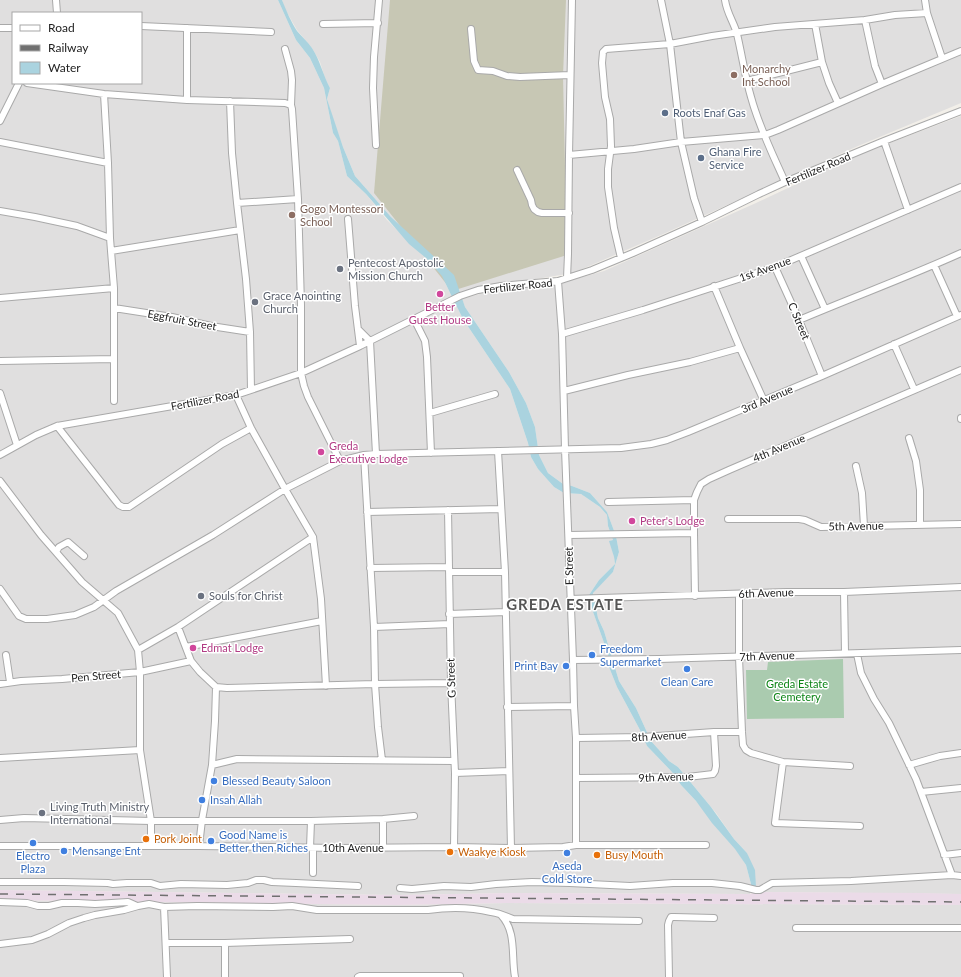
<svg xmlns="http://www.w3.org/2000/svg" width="961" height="977" font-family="Lato,sans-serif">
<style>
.residential{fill:#e0dfdf;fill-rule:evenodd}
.industrial{fill:#ebdbe8}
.construction{fill:#c7c7b4}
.cemetery{fill:#aacbaf}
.water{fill:#aad3df}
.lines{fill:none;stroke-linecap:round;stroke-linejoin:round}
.minor-casing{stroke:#a9a9a9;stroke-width:8}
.minor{stroke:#fff;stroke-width:6}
.rail{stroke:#707070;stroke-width:1.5;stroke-dasharray:8 8;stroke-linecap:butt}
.education-dot{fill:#8d6e63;stroke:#fff;stroke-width:1.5}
.service-dot{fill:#5c6f8a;stroke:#fff;stroke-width:1.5}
.worship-dot{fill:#6b7280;stroke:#fff;stroke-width:1.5}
.hotel-dot{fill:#d1479c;stroke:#fff;stroke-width:1.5}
.shop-dot{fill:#3f7fe0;stroke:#fff;stroke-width:1.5}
.food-dot{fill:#e8710a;stroke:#fff;stroke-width:1.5}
.labels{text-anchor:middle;stroke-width:3;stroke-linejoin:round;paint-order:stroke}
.education-label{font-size:11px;fill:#785e54;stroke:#fff;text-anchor:start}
.service-label{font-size:11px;fill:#4e5e75;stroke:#fff;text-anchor:start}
.street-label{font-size:11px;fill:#222;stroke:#fff}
.worship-label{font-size:11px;fill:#5b616d;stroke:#fff;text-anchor:start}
.hotel-label{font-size:11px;fill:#b23c85;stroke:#fff;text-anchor:start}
.shop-label{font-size:11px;fill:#366cbe;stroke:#fff;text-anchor:start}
.park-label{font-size:11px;fill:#0c8416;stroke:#fff}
.food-label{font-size:11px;fill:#c56008;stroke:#fff;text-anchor:start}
.district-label{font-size:15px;font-weight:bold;letter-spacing:1px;fill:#555;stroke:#fff}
</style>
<rect width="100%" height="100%" fill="#f2efe9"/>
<path class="residential" d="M0,0h278l18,40 14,18 14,30 9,45 5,8 9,35 19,18 21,26 39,38 16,18 10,21 11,22 47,70 18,54 3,14 7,12 16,18 10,6 17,1 19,13 7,8 1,11 5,14 -3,1 4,16 1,7 -16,16 -10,15 3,14 16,45 1,13 8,20 23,43 7,16 25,26 9,13 15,16 40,48 10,16 5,19 -1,10 -238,-1 -113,2 -399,-5zM13,13h128v70h-128z
M282,0h679v103l-103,43 -197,89 -88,38 -62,10 -51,9 -6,-17 -63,-58 -36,-41 -12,-29 -10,-28 -6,-20 3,-11 -5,-10 -5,-16 -8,-14 -15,-18 -12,-21z
M961,116v778l-205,-2 -9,-39 -13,-14 -18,-26 -38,-46 -9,-6 -18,-20 -15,-33 -17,-27 -15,-50 -6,-13 -5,-26 20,-20 6,-20 -3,-16 -9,-24 -17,-19 -18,-7 -9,-2 -15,-11 -9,-18 -4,-28 -9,-24 -17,-31 -44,-65 -3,-8 39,-11 60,-5 43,-12 152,-68 102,-48z
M0,900l395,5 113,-2 453,2v72h-961z"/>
<path class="industrial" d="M0,890l399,5 113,-2 238,1 6,-2 166,1 39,1v11l-453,-2 -113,2 -395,-5z"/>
<path class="construction" d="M390,0h176l-3,76 4,179 -115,36 -78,-98z"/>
<path class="cemetery" d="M843,659l1,59 -97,1 -1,-49h21l1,-8z"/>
<path class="water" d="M278,0h4c4,10 9,22 15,31 5,6 11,11 15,17 8,12 11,27 18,40l-3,11 16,48 12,29 36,41 63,58 11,32 44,65 17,31 9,24 4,28 9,18 15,11 9,2 18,7 17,19 9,24 3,16 -6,20 -20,21 5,25 6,13 15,50 17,27 15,33 18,20 9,6 33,40 23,32 13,14 8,17 1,17 -5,1v-4l-5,-19 -11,-16 -23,-26 -16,-22 -15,-16 -9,-13 -25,-26 -7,-16 -23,-43 -8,-20 -1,-13 -16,-45 -3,-14 10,-15 16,-16 -1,-7 -5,-16 4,-1 -5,-14 -1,-11 -7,-8 -19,-13 -17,-1 -10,-6 -16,-18 -7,-12 -3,-14 -18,-54 -47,-70 -11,-22 -10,-21 -16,-18 -17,-14 -43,-50 -19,-18 -9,-35 -5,-8 -9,-45 -14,-30 -14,-18z"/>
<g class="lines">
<defs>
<path id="minor" d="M56,0l1,13
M661,0l9,44 11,98 13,56 8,24
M725,0c2,14 9,22 12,34 5,21 8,43 14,63 8,30 22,58 34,85
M927,13l15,45
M865,20l10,46 7,18
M323,24l55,-1
M141,26l130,6
M0,28h13
M187,28v72
M471,29l3,32 4,9 15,1 14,5 13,1 50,-2
M285,49l6,22 1,9 -1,25
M822,62l7,21 9,20
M747,81l75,-19 -7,-38
M27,83l77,11 83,6 98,3 6,2 1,4 6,90
M104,94l4,69
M230,101l2,52 5,50
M0,121l19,-38
M884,141l24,69
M0,142l108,21 2,75
M376,145l-3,-57 1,-31 5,-57
M569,155l65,-6 47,-7 84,-7 13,-5 104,-46 79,-33
M517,170l14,30 1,5 2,4 4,3 4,1h27
M0,211l35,6 42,9 33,12 1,13
M348,219l7,87 5,40
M801,256l24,53
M621,258l-7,-30 -6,-41v-18l3,-23 -1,-27 -5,-22 -3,-34 1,-11 3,-3 64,-5 42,-8 63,-9 90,-7 30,-5 32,-2 -2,-13
M934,265l23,51
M775,267l24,53 23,56
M567,278l1,-24 1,-99 3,-155
M558,281l4,53 3,115 8,211 1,46 2,32v107
M0,298l114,-10
M114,308l58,9 39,9 39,6
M414,319l11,22 2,16 4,96
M799,320c54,-23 109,-43 162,-67
M562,334l81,-24 132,-43 186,-80
M894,344l20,45
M740,348l24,53
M0,361l114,-2
M251,390l-1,-58 -4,-53 -9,-76 61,-4 3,106v68l3,13 4,11 32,64
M564,391l64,-16 62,-13 50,-14 -26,-62
M0,393l17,52
M236,395l15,33 34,61 28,48 8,62 5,87
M114,401v-113l-3,-37 129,-21
M430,413l65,-19
M961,418v1
M57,426l62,79 4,2h6l93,-63 29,-16
M909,438l7,23 4,29v35
M498,451l7,121 6,276
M376,454l245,-6 30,-4 16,-4 21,-8 134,-56 139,-61
M0,455l36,-20 21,-9 179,-31 65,-22 59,-27 100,-50 18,-6 23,-4 57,-5 34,-11 41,-17 69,-31 57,-28 26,-12 99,-41 77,-30
M364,455l10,172 1,57 3,43 4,33
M856,466l6,27 2,33
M0,481l41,54 41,47 36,31 20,37 2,22v78l11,71v25
M608,502l86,-2
M448,510l3,173 4,90 -1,74
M367,512l134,-3
M728,519h71l6,1 16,7 140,-3
M569,535l125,-2
M56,552l3,-5 9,-5 16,14
M370,568l79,-1
M449,572h56
M0,589l19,27 7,3h21l28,-4 19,-8 22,-16 97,-56 72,-46 55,-28 24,-6 12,-1 -6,-113 -12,-12
M844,592l1,61
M739,594v63l3,75 1,13 3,5 5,3 32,9 67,4
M695,596l-1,-63v-33l3,-8 4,-8 8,-5 20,-9 232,-100
M570,599l217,-7h57l117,-5
M449,614l57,-2
M178,627l13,34 9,11 16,15 11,1 148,-4 76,-1
M374,627l76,-3
M186,647l136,-26
M138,650l40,-23 135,-90
M857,654l4,19 13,26 15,24 27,56 36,96
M6,655l4,27
M573,660l86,-1 302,-9
M0,684l21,-3 41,-2 78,-7 51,-11
M507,707l67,-1
M576,738l67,-1 71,-5h28
M0,758l140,-8
M783,762l-8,61 85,3
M212,765l3,-44 1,-34
M909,765l31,-9 21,-3
M455,773l54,-2
M576,778l112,-1 25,-3 2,-3 1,-5 -2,-34
M921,792l40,-4
M383,819v29
M0,820l24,-2 127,3h160l72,-2 31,-3
M0,846h199l139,2 116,-1 57,1 52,-1 13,-2h130
M199,846l3,-26 10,-55 25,-6 217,2
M310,848l1,-27
M944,855l17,-2
M313,873v-25
M0,882h64l44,1 5,1 14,-1h24l9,3 21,-2 46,1 21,-2 8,-3h8l8,2 24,1 62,3
M400,888l12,1 32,-3 27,1 25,-3 36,-2 38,1 60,3 43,-3h39l28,3 16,4h4l12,-7 79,-2 101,-6 9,1
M0,902l27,1 11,3h11l13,-3h16l17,1 33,-2 9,4
M164,907l3,70
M501,915c16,17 10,41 14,62
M796,928h165
M166,943h59l125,-4
M0,944l32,-4 16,-6 21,-11 15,-5 11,-3 29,-5 14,-4 11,-2 15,3 33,-1 76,1 19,-1 25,4h111c21,-3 42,-3 63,2 8,1 15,4 22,7l126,2
M225,977v-34
M358,977l2,-1h100
M669,977l-1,-52 1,-4 2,-4h3l40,1"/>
</defs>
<use href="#minor" class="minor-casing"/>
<use href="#minor" class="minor"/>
<path class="rail" d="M0,894l961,8"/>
</g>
<g class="education-dot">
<circle cx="734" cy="75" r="4"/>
<circle cx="292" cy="215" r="4"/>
</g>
<g class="service-dot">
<circle cx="665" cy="113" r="4"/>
<circle cx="701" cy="158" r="4"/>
</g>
<g class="worship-dot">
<circle cx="340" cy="269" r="4"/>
<circle cx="255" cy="302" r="4"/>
<circle cx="201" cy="596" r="4"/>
<circle cx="42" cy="813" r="4"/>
</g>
<g class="hotel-dot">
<circle cx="440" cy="294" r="4"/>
<circle cx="321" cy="452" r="4"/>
<circle cx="632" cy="521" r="4"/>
<circle cx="193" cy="648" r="4"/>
</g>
<g class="shop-dot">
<circle cx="592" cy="655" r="4"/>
<circle cx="566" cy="666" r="4"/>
<circle cx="687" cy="669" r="4"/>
<circle cx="214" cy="781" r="4"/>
<circle cx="202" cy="800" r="4"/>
<circle cx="211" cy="841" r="4"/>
<circle cx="33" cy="843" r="4"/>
<circle cx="64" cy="851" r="4"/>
<circle cx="567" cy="853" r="4"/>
</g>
<g class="food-dot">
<circle cx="146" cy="839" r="4"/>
<circle cx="450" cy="852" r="4"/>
<circle cx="597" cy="855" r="4"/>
</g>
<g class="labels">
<g class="education-label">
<text x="742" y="73">Monarchy<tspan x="742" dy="13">Int School</tspan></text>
<text x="300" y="213">Gogo Montessori<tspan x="300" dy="13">School</tspan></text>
</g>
<g class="service-label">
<text x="673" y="117">Roots Enaf Gas</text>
<text x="709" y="156">Ghana Fire<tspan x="709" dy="13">Service</tspan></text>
</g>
<g class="street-label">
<text transform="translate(818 169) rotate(-23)" y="4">Fertilizer Road</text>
<text transform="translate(765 269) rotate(-20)" y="4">1st Avenue</text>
<text transform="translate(518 286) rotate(-6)" y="4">Fertilizer Road</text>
<text transform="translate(182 320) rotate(11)" y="4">Eggfruit Street</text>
<text transform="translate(799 321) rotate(67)" y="4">C Street</text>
<text transform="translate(767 399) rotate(-23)" y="4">3rd Avenue</text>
<text transform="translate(205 400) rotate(-11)" y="4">Fertilizer Road</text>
<text transform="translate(779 448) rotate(-23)" y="4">4th Avenue</text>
<text transform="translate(856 526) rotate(-1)" y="4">5th Avenue</text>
<text transform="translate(569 566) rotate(-91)" y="4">E Street</text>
<text transform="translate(766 593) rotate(-2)" y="4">6th Avenue</text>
<text transform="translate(767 656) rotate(-2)" y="4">7th Avenue</text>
<text transform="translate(96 676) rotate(-5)" y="4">Pen Street</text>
<text transform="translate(451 678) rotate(-92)" y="4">G Street</text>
<text transform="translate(659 736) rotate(-3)" y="4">8th Avenue</text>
<text transform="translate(666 777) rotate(-2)" y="4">9th Avenue</text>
<text x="353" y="852">10th Avenue</text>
</g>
<g class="worship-label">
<text x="348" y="267">Pentecost Apostolic<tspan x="348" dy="13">Mission Church</tspan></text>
<text x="263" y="300">Grace Anointing<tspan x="263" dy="13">Church</tspan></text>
<text x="209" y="600">Souls for Christ</text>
<text x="50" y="811">Living Truth Ministry<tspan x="50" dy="13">International</tspan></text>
</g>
<g class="hotel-label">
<text x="440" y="311" text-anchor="middle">Better<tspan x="440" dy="13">Guest House</tspan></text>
<text x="329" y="450">Greda<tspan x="329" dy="13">Executive Lodge</tspan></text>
<text x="640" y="525">Peter's Lodge</text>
<text x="201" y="652">Edmat Lodge</text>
</g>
<g class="shop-label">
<text x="600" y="653">Freedom<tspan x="600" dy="13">Supermarket</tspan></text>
<text x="558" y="670" text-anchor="end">Print Bay</text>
<text x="687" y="686" text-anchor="middle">Clean Care</text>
<text x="222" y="785">Blessed Beauty Saloon</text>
<text x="210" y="804">Insah Allah</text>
<text x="219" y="839">Good Name is<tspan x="219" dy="13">Better then Riches</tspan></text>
<text x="72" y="855">Mensange Ent</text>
<text x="33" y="860" text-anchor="middle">Electro<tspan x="33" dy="13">Plaza</tspan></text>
<text x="567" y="870" text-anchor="middle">Aseda<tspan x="567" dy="13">Cold Store</tspan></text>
</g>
<g class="park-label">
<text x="797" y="688">Greda Estate<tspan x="797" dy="13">Cemetery</tspan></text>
</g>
<g class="food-label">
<text x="154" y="843">Pork Joint</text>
<text x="458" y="856">Waakye Kiosk</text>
<text x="605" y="859">Busy Mouth</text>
</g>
<g class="district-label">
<text x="565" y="610">GREDA ESTATE</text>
</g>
</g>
<rect x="12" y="12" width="130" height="72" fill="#ffffff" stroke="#a7a7a7"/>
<rect x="20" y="25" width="20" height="6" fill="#ffffff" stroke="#a7a7a7"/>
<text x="48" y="32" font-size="12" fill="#222222">Road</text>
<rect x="20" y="45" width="20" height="6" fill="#707070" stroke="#a7a7a7"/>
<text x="48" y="52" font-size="12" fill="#222222">Railway</text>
<rect x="20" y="62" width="20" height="12" fill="#aad3df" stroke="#a7a7a7"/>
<text x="48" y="72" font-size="12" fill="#222222">Water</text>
</svg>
